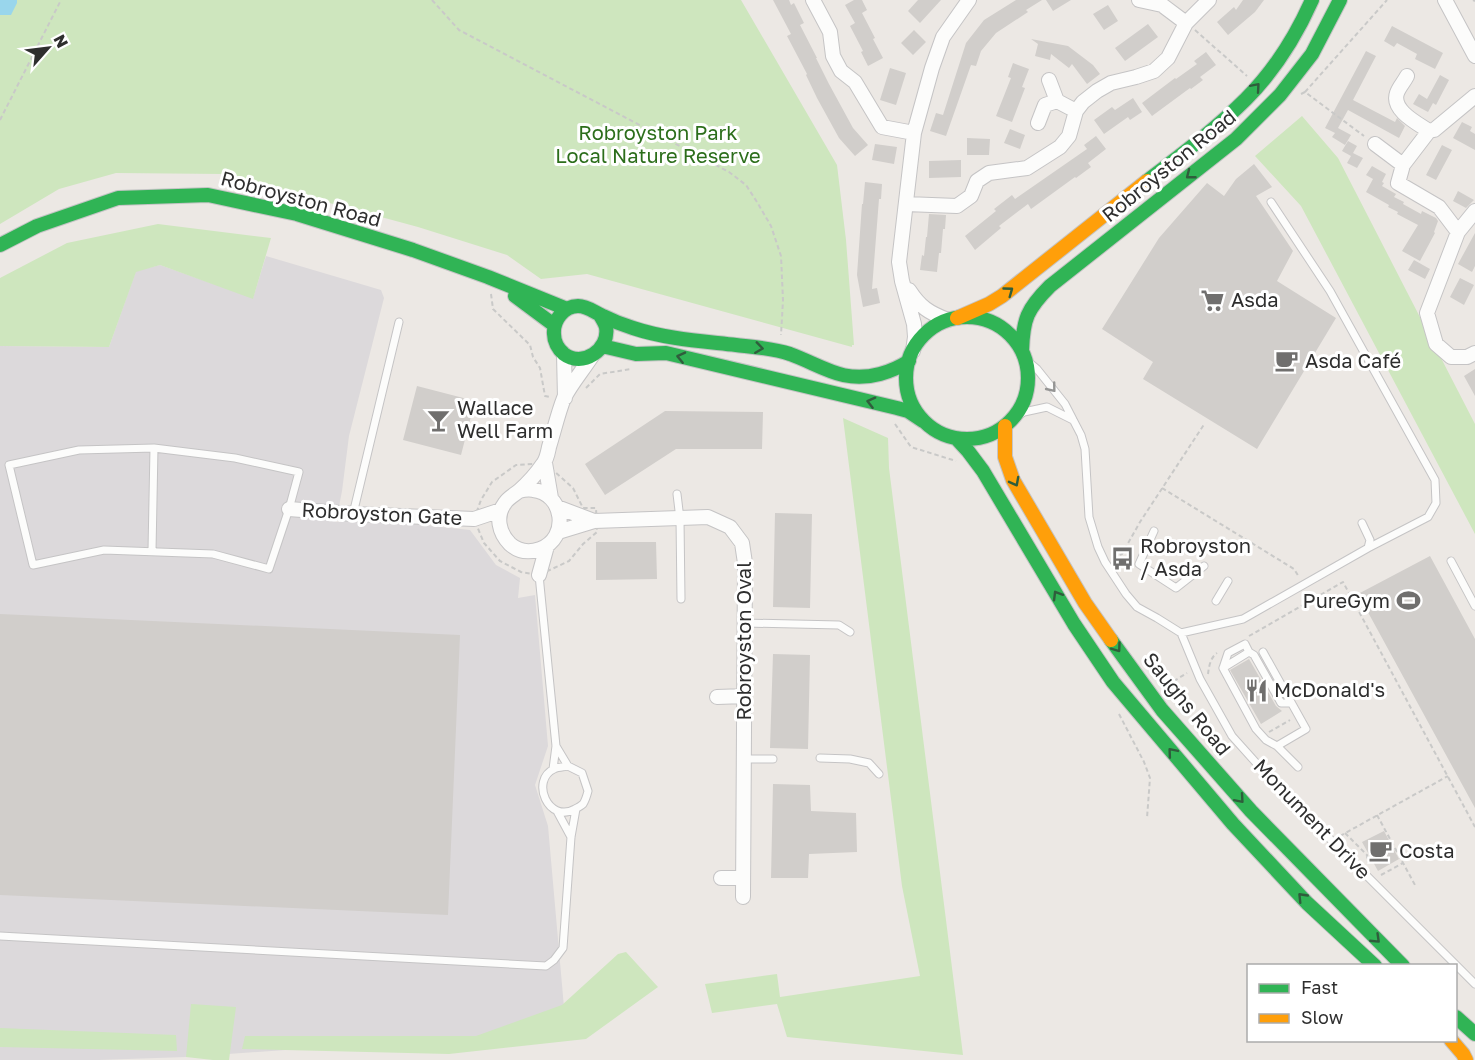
<svg xmlns="http://www.w3.org/2000/svg" width="1475" height="1060" font-family="'Golos Text',sans-serif">
<style>
.industrial{fill:#dcd9db}
.green{fill:#cee6be}
.water{fill:#99d6ec}
.building{fill:#d1cecb}
.lines{fill:none;stroke-linecap:round;stroke-linejoin:round}
.lane-casing{stroke:#c5c4c5;stroke-width:9}
.street-casing{stroke:#c5c4c5;stroke-width:16}
.fast-casing{stroke:#c5c4c5;stroke-width:16}
.slow-casing{stroke:#c5c4c5;stroke-width:16}
.path{stroke:#c9c9c8;stroke-width:2;stroke-dasharray:4.5 3;stroke-linecap:butt}
.lane{stroke:#fcfcfb;stroke-width:7}
.street{stroke:#fcfcfb;stroke-width:14}
.fast{stroke:#30b455;stroke-width:14}
.slow{stroke:#ff9f0a;stroke-width:14}
.oneway{stroke:#2f5d3c}
.oneway2{stroke:#959594}
.labels{text-anchor:middle;stroke-width:6;stroke-linejoin:round;paint-order:stroke}
.park-label{font-size:20px;fill:#2c6e1b;stroke:#fff}
.street-label{font-size:20px;fill:#2e2e2e;stroke:#fff}
.poi-label{font-size:20px;fill:#2e2e2e;stroke:#fff;text-anchor:start}
</style>
<rect width="100%" height="100%" fill="#ece8e4"/>
<path class="industrial" d="M266,256l115,34 3,8 -35,138 -7,55 -6,31 29,-3 105,11 26,35 24,13 -2,20 17,-3 13,151 -13,39 13,41 18,204 -380,27 -88,3h-98v-714l109,1 27,-76 24,-6 93,33z"/>
<path class="green" d="M0,0h741l96,165 9,75 8,105h-2v2l-265,-73 -46,5 -34,-24 -89,-28 -195,-53 -107,-1 -57,16 -59,35z
M1302,116l36,42 137,266v110l-174,-328 -46,-50z
M158,224l113,14 -18,61 -93,-34 -24,7 -27,75 -109,-1v-68l67,-35z
M843,418l45,20 1,30 74,587 -176,-18 -10,-33 -65,9 -7,-29 72,-10 3,23 140,-21 -18,-90z
M626,952l32,35 -72,52 -137,15 -207,-5 3,-13h231l86,-31 56,-51z
M191,1004l45,3 -7,53h-16l-27,-3z
M0,1028l176,7 1,16 -177,-4z"/>
<path class="water" d="M0,0h17v3l-6,12h-11z"/>
<path class="building" d="M773,0h16l2,5 3,-2 10,20 -4,2 17,33h-1l13,26 24,44 15,17 -13,11 -16,-18 -22,-40 -11,-23 1,-1 -20,-38 4,-2z
M854,0h8l5,10 -5,3 13,25 -2,1 10,19 -15,8 -7,-14 2,-1 -13,-25 5,-3 -10,-18z
M918,0h23l-21,23 -12,-12z
M1016,0h26l-16,10 2,2 -32,21 -15,18 -5,15 -5,-1 -25,71 -16,-5 6,-18 7,2 23,-72 18,-23z
M1046,0h25l-18,11z
M1243,0h21l-9,12 -27,23 -11,-13 17,-15 2,3z
M1108,5l10,16 -14,9 -11,-16z
M1148,24l10,13 -33,24 -10,-13z
M1392,26l51,27 -8,16 -20,-10 2,-5 -20,-11 -3,4 -10,-6z
M914,30l12,12 -13,13 -12,-12z
M1031,39l37,7 25,19 7,9 -13,10 -15,-20 -3,4 -18,-14 -1,6 -15,-4 3,-12z
M1366,51l10,5 -23,44 42,22 2,-4 8,8 -6,12 -51,-28 -10,18 13,7 -6,10 -13,-8 3,-4 -10,-5z
M1206,52l10,13 -16,12 3,3 -12,9 -1,-1 -38,28 -10,-13 33,-25 1,1 21,-15 -3,-3z
M1013,63l16,6 -7,18 3,1 -13,34 -16,-6 15,-38 -3,-1z
M890,68l16,5 -10,32 -16,-5z
M1440,75l9,5 -13,25 -3,-2 -5,9 -15,-8 6,-10 8,5z
M1133,98l9,14 -12,8 -2,-3 -24,17 -10,-14 18,-13 3,3z
M1462,122l10,5 -2,4 5,3v16l-22,-12z
M1010,129l15,6 -5,14 -16,-6z
M1096,136l10,13 -18,14 3,4 -15,11 -1,-1 -44,32 -3,-5 -29,22 2,2 -26,22 -10,-14 31,-25 -2,-2 18,-14 3,4 72,-50 -3,-4z
M967,138l23,1 -1,16h-22z
M1348,141l9,5 -4,7 10,5 -6,10 -10,-5 4,-7 -9,-5z
M875,144l22,3 -3,17 -22,-4z
M1442,145l10,5 -16,30 -10,-5z
M961,160v17l-32,1v-17z
M1254,164l18,23 -16,9 37,55 -16,30 59,37 -79,131 -114,-70 10,-17 -51,-33 57,-91 48,-55 17,13 12,-17z
M1372,166l14,8 -4,8 2,1 -2,3 14,8 -2,3 10,5 -1,2 18,10 1,-3 14,7 2,3 -4,11 1,1 -15,28 -18,-10 16,-26 -21,-11 1,-2 -10,-5 1,-2 -23,-13 7,-13 -7,-4z
M865,182l17,2 -1,15h-2l-7,90 5,-1 3,15 -17,4 -6,-32 5,-71h1z
M1458,191l16,9 -8,8 -13,-7z
M929,214l17,1 -1,14h-2l-2,24h-2l-2,19 -17,-2 2,-15 2,1 2,-19h1z
M1475,233v33l-3,6 -14,-8z
M1414,260l16,9 -5,10 -17,-9z
M1460,278l14,7 -10,20 -14,-8z
M1475,369v27l-11,-20z
M417,386l58,15 -14,54 -58,-15z
M665,411l98,1 -1,37h-86l-71,46 -20,-31z
M775,513l37,1 -2,94 -37,-1z
M596,542h60l1,37 -61,1z
M1430,556l45,83v169l-117,-214z
M0,614l460,21 -12,280 -448,-20z
M773,654l37,1 -2,94 -38,-1z
M1249,659l27,47 6,5 -21,13 -31,-54z
M773,784l37,1 1,26 45,2 1,39 -48,2 -1,24h-37z
M1384,831l15,28 -21,12 -16,-29z"/>
<g class="lines">
<defs>
<path id="lane" d="M1271,202l59,89 105,189 1,23 -8,14 -60,31
M1025,359l12,10 28,35 16,31 4,14 4,68 9,30 7,15 21,32 11,13 20,11 24,15 19,46 32,57 44,49 199,199
M1011,420l13,-8 23,-5 26,13
M154,448l81,10 64,14 -10,37 -20,60 -56,-15 -109,-4 -71,15 -24,-100 70,-15z
M677,494l3,25 1,80
M353,514l46,-192
M1154,531l-15,33 37,24 28,-22
M152,551l2,-103
M1451,561l24,45
M539,575l17,171 -3,23
M1216,601l12,-20
M745,623l94,2 11,7
M1181,633l62,-14 125,-71 2,-8 -8,-17
M1263,652l43,77 -29,17
M1223,668l5,-15 17,-9 4,8
M1291,703h-10l-27,-48 -5,-3 -26,16 33,61 10,11 11,6 21,21
M556,746l12,20 14,7 6,18c-1,4 -3,10 -5,13 -2,2 -6,4 -8,5 -27,15 -45,-29 -21,-40 4,-2 10,-2 14,-3
M820,758l30,1 19,4 10,11
M744,759h29
M557,811l14,26
M0,936l546,30 8,-6 9,-12 8,-111 5,-28"/>
<path id="street" d="M813,0l17,32 3,24 8,15 14,11 27,45 32,6
M1139,0l23,5 24,18
M1445,0l30,56
M1407,76c-3,6 -8,11 -10,17 -6,17 20,30 32,38
M1049,80l8,21
M1038,123l7,-18 12,-4 19,10
M1375,144l28,21
M906,204l51,2 14,-10 6,-15 12,-8 38,-5 33,-21 9,-11 7,-25 7,-9 14,-11 14,-8 25,-6 18,-6 14,-13 18,-35 23,-23
M1475,211l-17,21 -31,81 9,31 15,13h16l8,-4
M1458,232l-19,-25 -41,-24 5,-18 26,-34 5,-1 41,-34
M909,290c11,17 20,23 39,30
M913,351l2,-14 -1,-13 -12,-43 -3,-19 15,-129 18,-65 11,-31 26,-37
M564,354l1,44
M545,463l6,35
M519,491c4,-1 9,-2 14,-1 31,3 37,48 7,59 -11,4 -21,3 -30,-5 -11,-11 -15,-28 -5,-41 3,-5 9,-8 14,-12 8,-7 18,-18 24,-27 4,-5 5,-12 6,-17 5,-16 9,-34 15,-49 7,-14 19,-28 28,-42
M557,507l37,14
M289,509l64,5 121,5 27,-9
M558,532l36,-11 114,-4 22,10 12,16 3,20 -2,334
M539,575l8,-29
M717,697l28,-1
M721,878h22"/>
<path id="fast" d="M1147,181c34,-26 69,-52 99,-82 28,-28 50,-63 66,-99
M0,245l37,-19 81,-28 90,-3 89,19 116,36 75,27 79,32
M515,296l39,29
M600,315c2,4 5,8 6,12 4,23 -24,41 -42,27 -6,-5 -10,-13 -10,-20 -1,-14 10,-28 24,-28 10,0 17,7 25,10 10,5 20,9 30,12 33,11 68,13 103,17 18,2 36,3 54,9 33,12 53,30 90,20 11,-3 20,-7 29,-13
M906 378a61 61 0 1 1 122 0a61 61 0 1 1-122 0Z
M602,346l34,8 30,-1 231,55 11,3 15,10
M1022,351c1,-32 5,-42 28,-65l186,-147 44,-44 32,-41 28,-54
M956,438l12,13 15,20 91,153 39,58 120,142 74,79 68,63
M1111,640l51,70 89,101 152,155
M1456,1017l19,17"/>
<path id="slow" d="M957,318l32,-14 13,-8 145,-115
M1005,426v31l8,23 72,123 26,37
M1451,1040l12,14 3,6"/>
</defs>
<use href="#lane" class="lane-casing"/>
<use href="#street" class="street-casing"/>
<use href="#fast" class="fast-casing"/>
<use href="#slow" class="slow-casing"/>
<path class="path" d="M432,0l27,30 270,142 17,13 11,17 14,24 10,30 2,44 -2,35
M1473,0l2,1
M1195,30l52,46
M1305,92l82,-92
M1301,94l4,-2 59,44
M0,120l61,-120
M491,294l2,15 37,36 3,12 7,11 5,28 5,1
M586,388l14,-14 31,-5
M895,424l16,23 45,14
M545,463l28,25 10,20h13l1,24 -14,12 -14,17 -30,14 -18,-3 -21,-11 -16,-18 -10,-24 7,-19 11,-18 24,-17z
M1162,488l132,81 5,8
M1113,558l9,-4 18,-32 65,-99
M1249,636l94,-54 132,245
M1208,674c1,-7 2,-16 9,-21
M1171,696l3,-15 13,-8
M1119,714l25,48 6,16 -3,40
M1269,732l21,-12
M1377,815l38,70
M1345,833l22,22 1,8
M1340,836l108,-60
M1381,875l22,-12"/>
<use href="#lane" class="lane"/>
<use href="#street" class="street"/>
<use href="#fast" class="fast"/>
<use href="#slow" class="slow"/>
</g>
<defs><path id="oneway-chevron" d="M-2-3.5L2.5 0L-2 3.5" fill="none" stroke-width="1.6" stroke-linecap="round" stroke-linejoin="round" transform="scale(1.5)"/></defs>
<g class="oneway">
<use href="#oneway-chevron" transform="translate(1256 87) rotate(-49)"/>
<use href="#oneway-chevron" transform="translate(1190 175) rotate(142)"/>
<use href="#oneway-chevron" transform="translate(1009 291) rotate(-36)"/>
<use href="#oneway-chevron" transform="translate(759 348) rotate(8)"/>
<use href="#oneway-chevron" transform="translate(681 357) rotate(-167)"/>
<use href="#oneway-chevron" transform="translate(871 402) rotate(-166)"/>
<use href="#oneway-chevron" transform="translate(1015 482) rotate(62)"/>
<use href="#oneway-chevron" transform="translate(1057 595) rotate(-121)"/>
<use href="#oneway-chevron" transform="translate(1117 648) rotate(54)"/>
<use href="#oneway-chevron" transform="translate(1172 752) rotate(-130)"/>
<use href="#oneway-chevron" transform="translate(1240 799) rotate(49)"/>
<use href="#oneway-chevron" transform="translate(1302 897) rotate(-134)"/>
<use href="#oneway-chevron" transform="translate(1376 939) rotate(44)"/>
</g>
<use class="oneway2" href="#oneway-chevron" transform="translate(1052 388) rotate(51)"/>
<defs>
<symbol id="supermarket-bare" viewBox="-9 -9 18 18"><path d="M-6-5.5h2.5l.6 2H6L4.5 2H-2.5L-4.4-4H-6ZM-1.5 3.2a1.3 1.3 0 1 0 .1 0ZM3 3.2a1.3 1.3 0 1 0 .1 0Z" fill="#706f6e" stroke="#fff" stroke-width="2.5" paint-order="stroke"/></symbol>
<symbol id="cafe-bare" viewBox="-9 -9 18 18"><path d="M-5.5-4.5H6V0H3Q3 3.5 0 3.5H-2.5Q-5.5 3.5-5.5 0ZM3-3.2v2h1.7v-2ZM-6 4.5H4V6H-6Z" fill="#706f6e" stroke="#fff" stroke-width="2.5" paint-order="stroke"/></symbol>
<symbol id="bar-bare" viewBox="-9 -9 18 18"><path d="M-6-5H6L.8 .8V4.5H3.5V6h-7V4.5H-.8V.8Z" fill="#706f6e" stroke="#fff" stroke-width="2.5" paint-order="stroke"/></symbol>
<symbol id="bus-bare" viewBox="-9 -9 18 18"><path d="M-5-6H5V4H4V6H2V4H-2V6H-4V4H-5ZM-3.5-4V0h7V-4ZM-3.5 1.2v1.5H-2V1.2ZM2 1.2v1.5H3.5V1.2Z" fill="#706f6e" stroke="#fff" stroke-width="2.5" paint-order="stroke"/></symbol>
<symbol id="stadium-bare" viewBox="-9 -9 18 18"><path d="M0-5a6.5 5 0 1 0 0 10a6.5 5 0 1 0 0-10ZM-3.5-1.8h7v3.6h-7Z" fill="#706f6e" stroke="#fff" stroke-width="2.5" paint-order="stroke"/></symbol>
<symbol id="restaurant-bare" viewBox="-9 -9 18 18"><path d="M-5-6h1v4h1v-4h1v4h1v-4h1v5L-1.5 .5V6h-2V.5L-5-1ZM5-6V6H3V1.5H1.5Q1.5-4 5-6Z" fill="#706f6e" stroke="#fff" stroke-width="2.5" paint-order="stroke"/></symbol>
</defs>
<g fill-rule="evenodd">
<use href="#supermarket-bare" x="1196" y="284" width="33" height="33"/>
<use href="#cafe-bare" x="1270" y="344" width="33" height="33"/>
<use href="#bar-bare" x="422" y="404" width="33" height="33"/>
<use href="#bus-bare" x="1106" y="542" width="33" height="33"/>
<use href="#stadium-bare" x="1392" y="584" width="33" height="33"/>
<use href="#restaurant-bare" x="1240" y="674" width="33" height="33"/>
<use href="#cafe-bare" x="1364" y="834" width="33" height="33"/>
</g>
<g class="labels">
<g class="park-label">
<text x="658" y="140">Robroyston Park<tspan x="658" dy="23">Local Nature Reserve</tspan></text>
</g>
<g class="street-label">
<text transform="translate(1169 166) rotate(-39)" y="7">Robroyston Road</text>
<text transform="translate(301 199) rotate(15)" y="7">Robroyston Road</text>
<text transform="translate(382 514) rotate(3)" y="7">Robroyston Gate</text>
<text transform="translate(744 641) rotate(-90)" y="7">Robroyston Oval</text>
<text transform="translate(1187 704) rotate(51)" y="7">Saughs Road</text>
<text transform="translate(1312 819) rotate(46)" y="7">Monument Drive</text>
</g>
<g class="poi-label">
<text x="1231" y="307">Asda</text>
<text x="1305" y="368">Asda Café</text>
<text x="457" y="415">Wallace<tspan x="457" dy="23">Well Farm</tspan></text>
<text x="1140" y="553">Robroyston<tspan x="1140" dy="23">/ Asda</tspan></text>
<text x="1390" y="608" text-anchor="end">PureGym</text>
<text x="1274" y="697">McDonald's</text>
<text x="1399" y="858">Costa</text>
</g>
</g>
<rect x="1247" y="964" width="210" height="78" fill="#ffffff" stroke="#ababab" stroke-width="1.5"/>
<rect x="1259" y="984" width="30" height="9" fill="#30b455" stroke="#ababab" stroke-width="1.5"/>
<text x="1301" y="994" font-size="18" fill="#2e2e2e">Fast</text>
<rect x="1259" y="1014" width="30" height="9" fill="#ff9f0a" stroke="#ababab" stroke-width="1.5"/>
<text x="1301" y="1024" font-size="18" fill="#2e2e2e">Slow</text>
<g transform="translate(48 48) rotate(62)" stroke="#ffffff" stroke-width="4.5" paint-order="stroke">
<path d="M0-4.5L10 22L0 15L-10 22Z" fill="#2e2e2e"/>
<text y="-9" font-size="16" font-weight="bold" text-anchor="middle" fill="#2e2e2e">N</text>
</g>
</svg>
